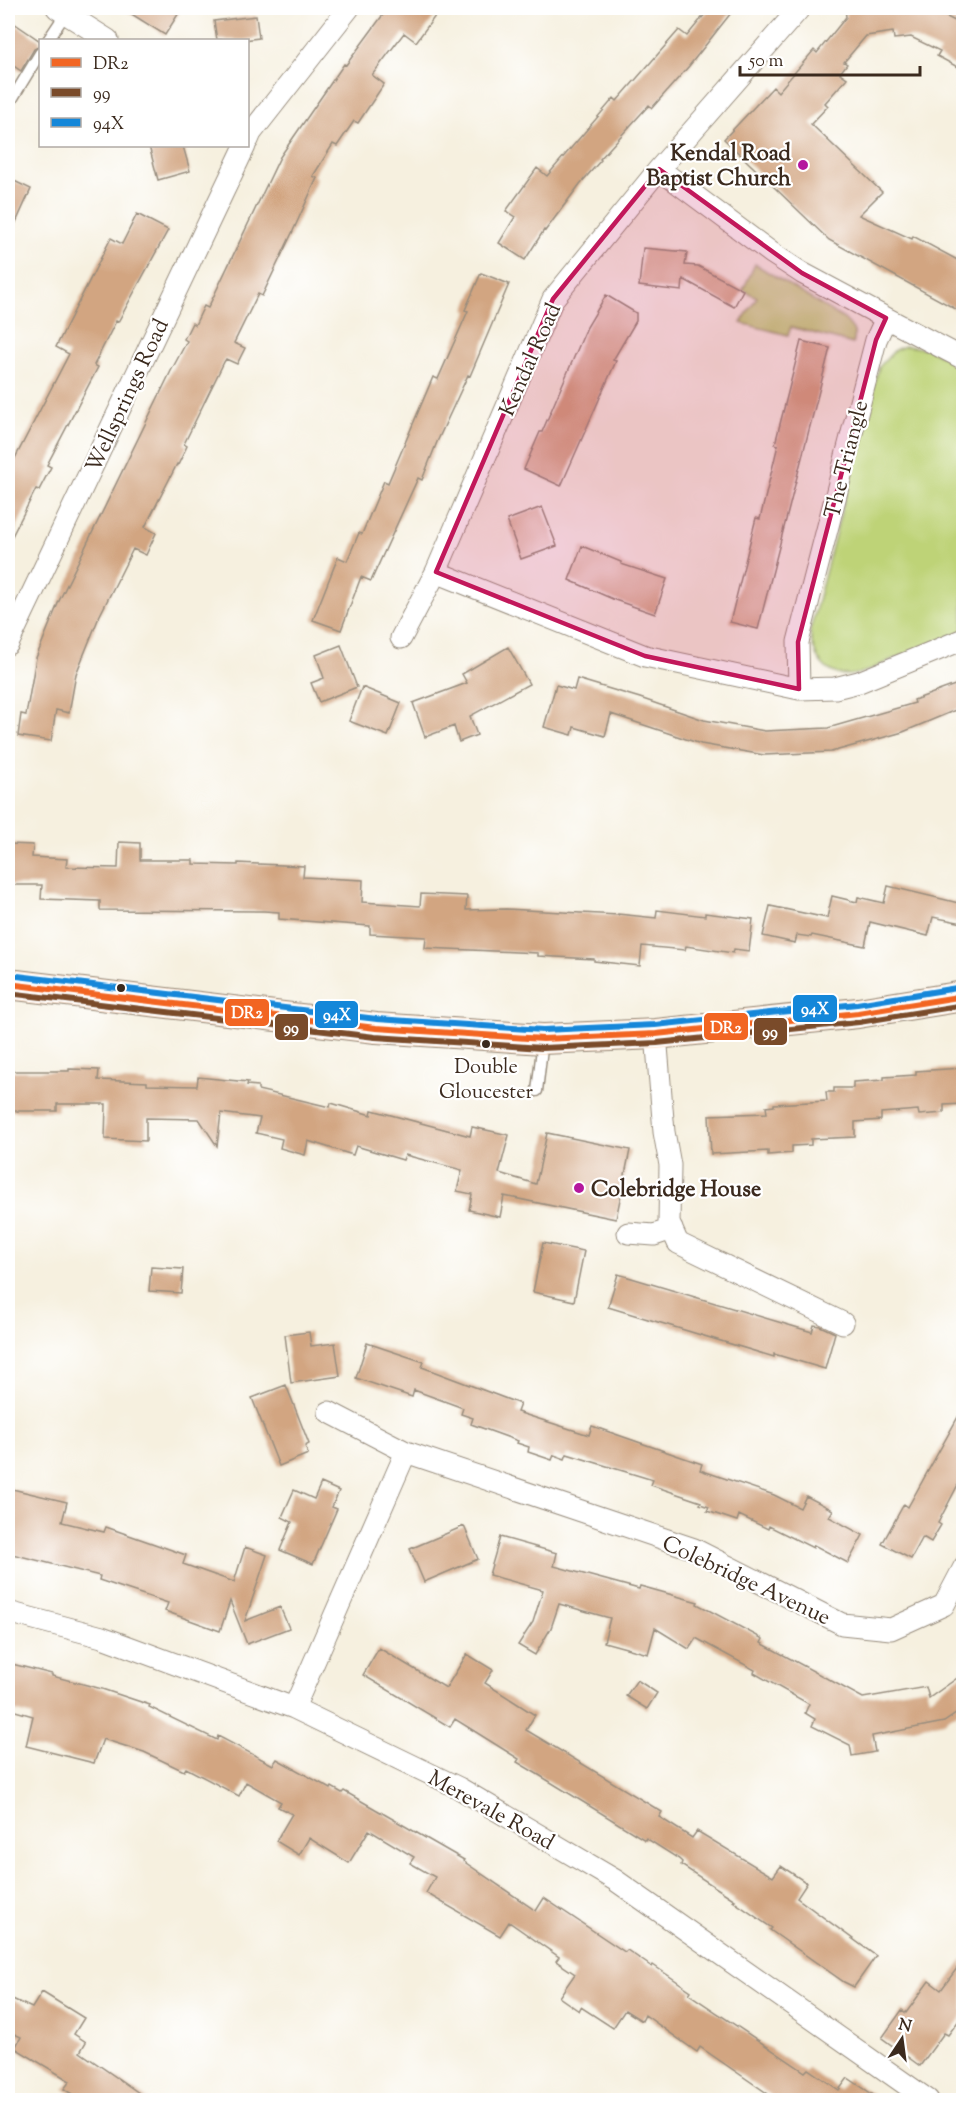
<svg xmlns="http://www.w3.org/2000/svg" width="971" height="2108" font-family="'Sorts Mill Goudy',serif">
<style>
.green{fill:#bed377;stroke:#7c7e4a;stroke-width:1.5}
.building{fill:#d2a581}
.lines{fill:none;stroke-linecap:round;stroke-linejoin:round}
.lane-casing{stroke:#988d7e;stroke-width:13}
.street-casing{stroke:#988d7e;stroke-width:23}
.secondary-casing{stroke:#988d7e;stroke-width:32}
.lane{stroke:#fff;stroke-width:10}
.street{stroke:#fff;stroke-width:21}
.secondary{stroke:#fde4d1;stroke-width:30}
.bus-1-casing{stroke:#fff;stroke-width:10}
.bus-2-casing{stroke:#fff;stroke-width:10}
.bus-3-casing{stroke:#fff;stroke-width:10}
.bus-1{stroke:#f26522;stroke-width:6}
.bus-2{stroke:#7a4b2a;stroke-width:6}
.bus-3{stroke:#1487d9;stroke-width:6}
.marked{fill:#c2185b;fill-opacity:0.2;stroke:#c2185b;stroke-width:4.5;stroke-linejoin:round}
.poi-dot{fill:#b5179e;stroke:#fff;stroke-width:2}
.bus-dot{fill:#3b2a1e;stroke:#fff;stroke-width:2}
.labels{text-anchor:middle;stroke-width:4.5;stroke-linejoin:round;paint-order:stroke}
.bus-label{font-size:20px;fill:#3b2a1e;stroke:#fff}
.poi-label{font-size:22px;font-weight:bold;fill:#3b2a1e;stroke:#fff;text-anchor:end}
.street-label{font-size:22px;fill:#3b2a1e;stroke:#fff}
.line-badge{stroke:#fff;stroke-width:2}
.badge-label{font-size:16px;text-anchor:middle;font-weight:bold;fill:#fff}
</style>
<rect width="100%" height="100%" fill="#fff"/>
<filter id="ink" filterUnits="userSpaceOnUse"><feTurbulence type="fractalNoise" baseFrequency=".0167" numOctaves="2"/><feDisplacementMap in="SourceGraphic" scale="12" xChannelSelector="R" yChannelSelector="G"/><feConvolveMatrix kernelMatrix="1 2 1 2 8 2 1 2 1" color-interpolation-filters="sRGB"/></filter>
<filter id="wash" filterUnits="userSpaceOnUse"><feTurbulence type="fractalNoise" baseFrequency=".008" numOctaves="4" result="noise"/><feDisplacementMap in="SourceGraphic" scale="24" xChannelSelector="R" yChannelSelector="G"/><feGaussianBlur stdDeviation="1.35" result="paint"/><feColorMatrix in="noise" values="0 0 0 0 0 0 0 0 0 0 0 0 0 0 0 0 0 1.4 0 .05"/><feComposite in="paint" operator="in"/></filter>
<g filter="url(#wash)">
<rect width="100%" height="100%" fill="#f6f0df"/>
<path class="green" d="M755,264l89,55c9,9 13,13 9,25l-62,-17 -3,8 -47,-12 16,-26 -14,-7z
M905,346l24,3 34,19v263c-24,10 -48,20 -72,29 -13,6 -29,15 -44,15 -25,0 -35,-23 -37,-44l69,-264 16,-17z"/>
<g id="blocks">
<path class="building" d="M122,8h60l-17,27z
M388,8h53l-25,34 -12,-9 -32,42 12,9 -26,39 -4,-2 -17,25 -4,-2 -20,32 4,2 -24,53 -31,65 -4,-2 -24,49 11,5 -8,16 -11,-5 -2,3 -40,82 3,2 -9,19 -1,-1 -32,63 11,6 -10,22 -13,-6 -34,68 -23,57 -7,39 -13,-3 -5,31 -33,-5 3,-22 5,1 10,-57 23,-57 112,-230 16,-30 -3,-2 8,-16 3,2 9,-19 4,2 72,-151 64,-93 2,1z
M710,8h25l-46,58 -37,42 -3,-3 -49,54 1,1 -21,24 -35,47 -1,-1 -19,30 -26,-17 16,-26 -9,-6 31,-43 10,8 67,-78 3,3 62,-71 8,6z
M845,8h84l34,17v45l-26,-14 3,-5 -29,-14 -17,2 -1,-7 -27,4 -22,26 3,2 -7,9 7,5 -22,25 3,3 -17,18 71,68 -23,23 53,24 1,-3 50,27v50l-134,-73 -105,-101 49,-52 5,5 36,-42 3,3 29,-36z
M256,16l3,22 -15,2h-27l-3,-19z
M8,19l32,22v5l-6,3 -13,22 -13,-9z
M149,146h34l7,25 -32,9z
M8,178l23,11 -23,51z
M137,214l31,16 -50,92 -2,-1 -22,44 4,2 -51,98 4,2 -12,23 -3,-1 -28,55v-84l5,2 56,-108 -13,-7 55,-109 11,6z
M643,248l44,4 -2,13 13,1 45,24 -9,17 -51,-28 -1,12 -43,-5z
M481,273l28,11 -39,92 -2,-1 -31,67 -15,38 -4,-2 -47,103 -10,-4 -20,53 -28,-10 25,-63 9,4 12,-28 3,1 22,-53 4,2 45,-106 5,2 30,-68 -3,-1z
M606,295l30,18v8l-23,39 3,1 -55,125 -37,-17 16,-37h2l45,-105z
M801,341l29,7 -72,281 -28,-7 26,-104 4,1 18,-74 -3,-1z
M542,507l15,39 -36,13 -14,-39z
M582,546l39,16v2l46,15 -12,35 -40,-14 -46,-20z
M341,645l16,42 -38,15 -8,-19 13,-5 -8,-23z
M508,647l21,37 -59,32 7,19 -18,7 -5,-16 -29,11 -12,-34 54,-20 -5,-9z
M577,679l63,19 64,22 61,11 63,-3 87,-25 -1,-3 49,-18v25l-60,25 -72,20 -67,3 -63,-11 -90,-30 -6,22 -31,-9 -2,8 -28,-8 12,-42 18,5z
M362,687l39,16 -13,33 -39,-15z
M119,842l21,1v17h53v4l45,1v-2l66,3 -1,11 60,3 -1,22 58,4 1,-12 46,2 -1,14 40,-1 112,6v-1l38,4 1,-8 48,6v-3l48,6 -4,32 -15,-2 -1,4 -47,-7 -1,4 -43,-4 -2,20 -46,-5v-2l-56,-3v-3l-113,-5 1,-11 -56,-3v-8l-91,-7v-7l-15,-1 -164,-1v-9l-59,-2 1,-14h-34v-41l25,1 -1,12 35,2 -1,8 52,1z
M888,886l75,18v19l-30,-6 -5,19 -58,-14 -5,24 -53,-11 -1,2 -14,-2 -2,8 -32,-7 7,-30 57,12 5,-22 25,6 1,-5 26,6z
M963,1068v36l-19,1v8l-25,2 -1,-5 -37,3v7l-26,2v15l-44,2v6l-19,1v7l-24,2v-4l-57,3 -2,-39 58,-2 -1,-6 8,-1v-2l53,-3 -1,-9h8v-4h19v-6l31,-2v-3l32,-2v-4z
M69,1069l30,1 -1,10 49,2v3l50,1 1,-9 50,5 -1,3 11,1v4l72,17 1,-4 40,12 1,-5 98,26 2,-9 37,8 -10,38 37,11 11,-51 83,17 -14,69 -112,-23 -4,21 -31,-7 3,-16 -15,-3 5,-21 -57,-15 -2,5 -47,-14 -3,9 -45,-14 -3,14 -25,-7 2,-9 -26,-6 4,-15 -39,-5 -4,33 -18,-27 -53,-1v23l-41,-2 1,-35h-49v7h-49v-37h3v-3h58z
M543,1243l41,8 -10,50 -41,-9z
M151,1267l32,2 -2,24 -32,-2z
M618,1274l194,58 2,-7 6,1 15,7 -10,36 -51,-15v3l-166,-50z
M309,1332l2,14 24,-3 5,33 -49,7 -6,-48z
M367,1343l57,19 -2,5 98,37 -3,8 72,23 3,-9 46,16 64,22 -2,6 74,25 26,13 6,-12 27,14 -4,7 34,18 -15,28 -34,-18 -1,3 -44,-22 -1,3 -29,-14 -2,6 -30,-10 2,-4 -9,-3 1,-2 -50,-17 2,-5 -86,-26 -2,5 -11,-4 -2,5 -24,-8 1,-5 -12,-4 1,-2 -47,-17 2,-6 -12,-4 2,-6 -49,-18 -2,7 -56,-19z
M286,1385l23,59 -4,2 3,8 -29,12 -27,-68z
M963,1408v67l-25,48 3,2 -10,17 -8,-5 -12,22 -29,-15 22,-40 4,3z
M321,1483l18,8 -7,16 5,2 -24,55 -33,-14 12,-28 -10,-5 12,-27 20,9z
M8,1488l59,14 -5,20 42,10 2,-5 80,28 -3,9 51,18 11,-35 22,8 -22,66 35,-14 9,21 -42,16 -17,-43 -10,30 -55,-20 3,-8 -69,-23 1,-4 -92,-23z
M464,1526l14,33 -54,23 -14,-33z
M500,1537l57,16 -3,13 85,23 1,-3 58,16 -1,2 66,35 -2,4 102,55 63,-11 3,11 34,-24v35l-19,13 -72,14 3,16 -23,4 -2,-11 -38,-19 3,-7 -10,-6 4,-9 -55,-31 1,-3 -59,-32 -7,11 -34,-21 -7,26 -44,-12 6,-24 -51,-14 -8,24 -16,27 -17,-10 15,-23 10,-32 -54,-15z
M379,1648l67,40 21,-34 26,16 -8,13 50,32 -9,15 136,82 -3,5 33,21 5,-7 76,46 8,-11 26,17 -10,15 79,58 -22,31 -10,-5 -74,-52 2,-2 -39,-27 2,-1 -54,-35 1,-3 -3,-3 -33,-21 -1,2 -106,-65 -22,-13 2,-3 -64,-40 -5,8 -87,-52z
M8,1663l44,11v2l50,13 48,16 -1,2 68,33 1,-4 55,29 4,-6 54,30 1,-2 10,6 2,-2 120,69 -1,1 73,50 8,-13 81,54 2,-2 25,17 1,-2 38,26 -2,3 116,78 3,-3 31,21 9,-12 33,22h-104l-77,-53 -3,5 -52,-37 -3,6 -17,-11 -12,18 -32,-21 -2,4 -20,-14 16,-23 -19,-13 3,-4 -50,-35 -9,14 -74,-43 9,-16 -25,-14 4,-6 -45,-27 -20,33 -40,-25 -10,17 -23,-14 16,-27 -14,-7 3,-5 -35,-20 -7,14 -53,-28 -2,3 -40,-19 -41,-13 -9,24 -68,-17 7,-30 -25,-7z
M637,1680l20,13 -10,16 -21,-13z
M963,1960v55l-15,20 -4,-2 -24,33 -38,-28 20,-28 4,3 23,-32 12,9z
M42,1992l42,26 -10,16 12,8 -6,10 69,48h-68l-17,-11 6,-8 -55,-33 6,-11 -13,-6v-34l24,11z"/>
</g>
</g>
<g filter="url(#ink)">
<use href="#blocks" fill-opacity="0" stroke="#988d7e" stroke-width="1.5"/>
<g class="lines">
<defs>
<path id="lane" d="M48,40l18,-27
M8,106l32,-53
M537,1091l6,-51"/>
<path id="street" d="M57,8l51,32
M248,140l3,-7 98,-125
M659,169l114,85 29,19 84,45
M964,359l-78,-41 -10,22 -78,302 1,47 36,-1 24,-6 105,-43
M436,572l209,84 154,33
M401,638l35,-66 117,-273 106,-130 141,-161
M8,644l237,-498
M656,1034l8,98 6,33 -1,58 9,20 165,80
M628,1233l26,2 18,-6
M329,1412l77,40 288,97 148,75 49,5 53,-24 20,-38
M8,1612l94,25 192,71 165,80 156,92 313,220
M294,1708l112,-256"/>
<path id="secondary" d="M8,984l368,44 167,11 113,-5 202,-21 106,-17"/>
</defs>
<use href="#lane" class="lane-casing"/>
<use href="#street" class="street-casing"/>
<use href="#secondary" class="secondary-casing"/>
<use href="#lane" class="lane"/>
<use href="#street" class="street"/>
<use href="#secondary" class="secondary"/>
<defs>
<path id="bus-1" d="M8,984l368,44 167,11 113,-5 202,-21 106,-17"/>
<path id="bus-2" d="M8,993l367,44 167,11 115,-5 202,-21 105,-17"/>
<path id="bus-3" d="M9,975l368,44 166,11 112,-5 202,-21 106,-17"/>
</defs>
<use href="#bus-1" class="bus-1-casing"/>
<use href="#bus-2" class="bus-2-casing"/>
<use href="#bus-3" class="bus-3-casing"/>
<use href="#bus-1" class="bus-1"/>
<use href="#bus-2" class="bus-2"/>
<use href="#bus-3" class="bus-3"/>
</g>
</g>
<path class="marked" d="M659,169l143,104 84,45 -10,22 -78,302 1,47 -154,-33 -209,-84 117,-273z"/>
<g class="poi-dot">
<circle cx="803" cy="165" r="6"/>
<circle cx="579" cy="1188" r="6"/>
</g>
<g class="bus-dot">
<circle cx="121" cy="988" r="5"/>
<circle cx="486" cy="1044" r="5"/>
</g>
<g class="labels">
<g class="bus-label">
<text x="486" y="1073">Double<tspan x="486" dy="25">Gloucester</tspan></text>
</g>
<g class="poi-label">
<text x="791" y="160">Kendal Road<tspan x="791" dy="25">Baptist Church</tspan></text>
<text x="591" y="1196" text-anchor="start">Colebridge House</text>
</g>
<g class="street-label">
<text transform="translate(529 359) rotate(-66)" y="8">Kendal Road</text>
<text transform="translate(126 395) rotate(-65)" y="8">Wellsprings Road</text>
<text transform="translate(845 459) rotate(-76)" y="8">The Triangle</text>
<text transform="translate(747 1579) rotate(25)" y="8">Colebridge Avenue</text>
<text transform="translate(492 1809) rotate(29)" y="8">Merevale Road</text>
</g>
</g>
<g class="line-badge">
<rect x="792" y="994" width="46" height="29" rx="6" fill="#1487d9"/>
<rect x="224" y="998" width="46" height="29" rx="6" fill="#f26522"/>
<rect x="314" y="1000" width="45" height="29" rx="6" fill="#1487d9"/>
<rect x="703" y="1012" width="46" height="29" rx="6" fill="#f26522"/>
<rect x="274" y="1013" width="35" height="28" rx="6" fill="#7a4b2a"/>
<rect x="753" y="1017" width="35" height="29" rx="6" fill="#7a4b2a"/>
</g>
<g class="badge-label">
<text x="815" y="1014">94X</text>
<text x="247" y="1018">DR2</text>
<text x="337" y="1020">94X</text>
<text x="726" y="1033">DR2</text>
<text x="291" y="1033">99</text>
<text x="770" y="1037">99</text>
</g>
<rect width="971" height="2108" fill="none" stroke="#fff" stroke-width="30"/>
<rect x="39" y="39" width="210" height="108" fill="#ffffff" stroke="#b1aaa5" stroke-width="1.5"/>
<rect x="51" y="58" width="30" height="9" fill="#f26522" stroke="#b1aaa5" stroke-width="1.5"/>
<text x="93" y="69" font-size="18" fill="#3b2a1e">DR2</text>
<rect x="51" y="88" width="30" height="9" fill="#7a4b2a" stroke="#b1aaa5" stroke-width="1.5"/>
<text x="93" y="99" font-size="18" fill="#3b2a1e">99</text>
<rect x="51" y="118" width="30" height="9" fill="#1487d9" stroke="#b1aaa5" stroke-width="1.5"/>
<text x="93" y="129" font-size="18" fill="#3b2a1e">94X</text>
<g transform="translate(902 2039) rotate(13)" stroke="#ffffff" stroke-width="4.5" paint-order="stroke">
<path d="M0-4.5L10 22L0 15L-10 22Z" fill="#3b2a1e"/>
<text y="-9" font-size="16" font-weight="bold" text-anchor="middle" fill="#3b2a1e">N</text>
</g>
<path d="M740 66v9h180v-9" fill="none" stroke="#3b2a1e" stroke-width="3"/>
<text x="749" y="66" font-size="18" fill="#3b2a1e" stroke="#ffffff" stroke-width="4.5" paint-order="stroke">50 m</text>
</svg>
